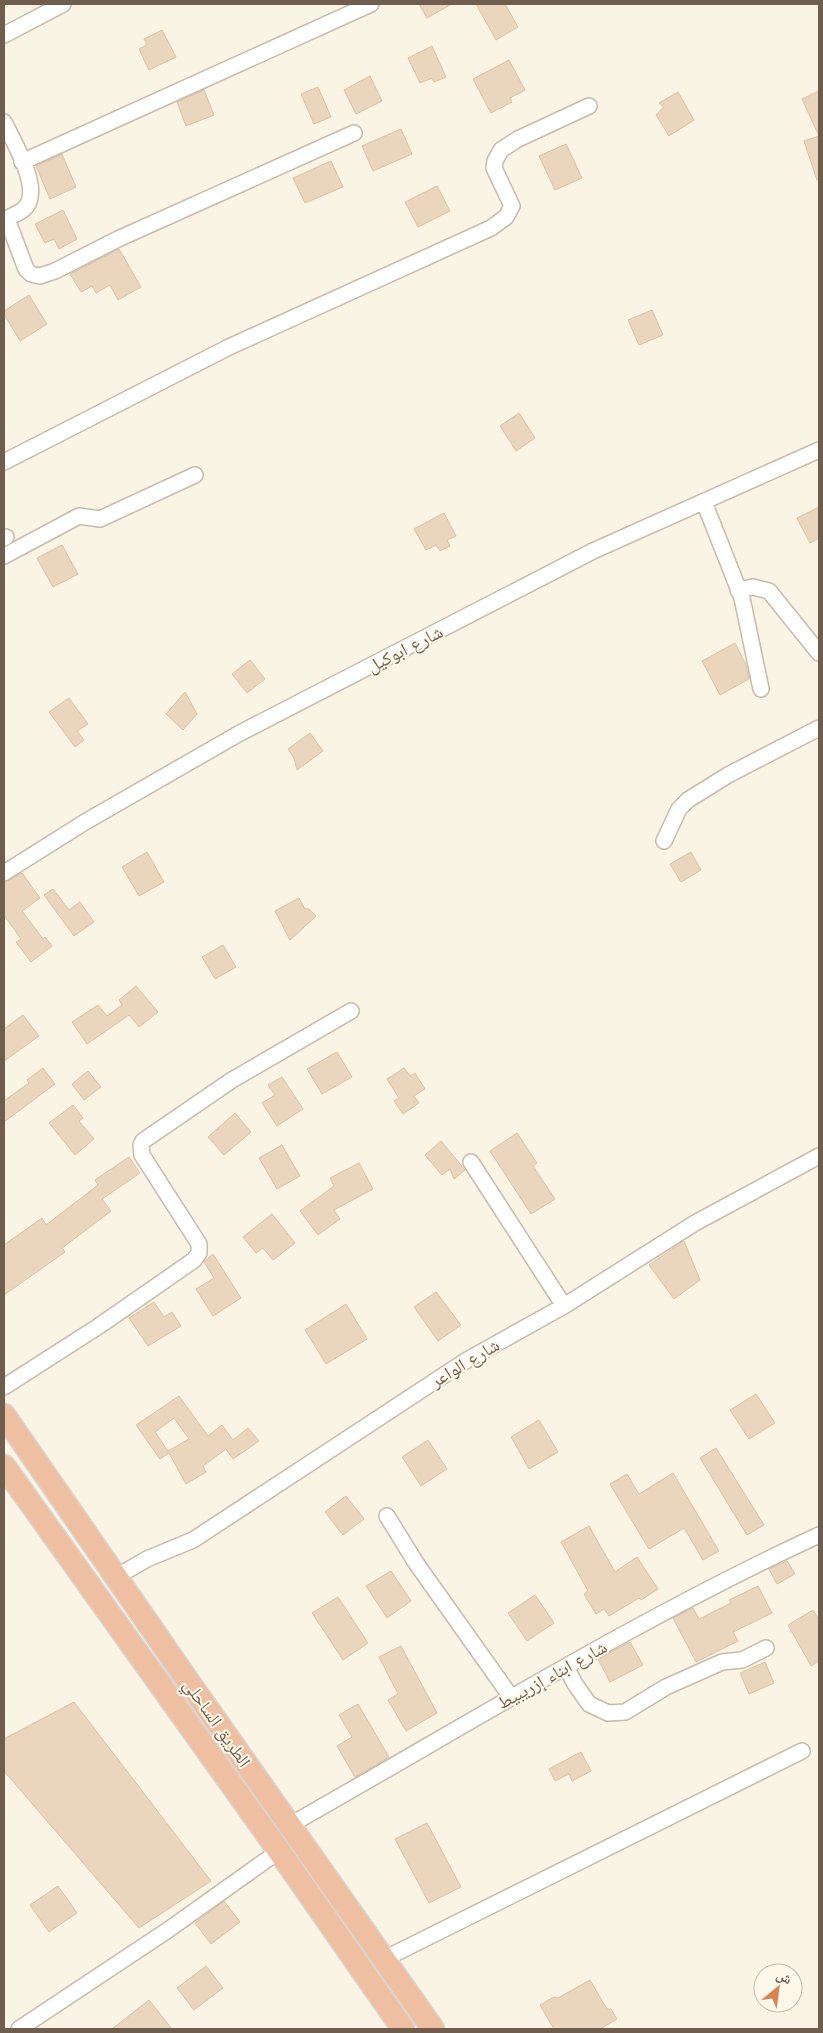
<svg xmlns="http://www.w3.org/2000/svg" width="823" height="2033" font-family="Jost,'Noto Naskh Arabic',sans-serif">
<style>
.building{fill:#ead5bd;stroke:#ddc1a1;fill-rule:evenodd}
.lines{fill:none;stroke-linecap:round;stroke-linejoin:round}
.minor-casing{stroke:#c7bbaa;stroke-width:18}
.highway-casing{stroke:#dad5d1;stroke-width:25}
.minor{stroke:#fff;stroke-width:15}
.highway{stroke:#eec0a1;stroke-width:22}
.labels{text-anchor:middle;stroke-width:4;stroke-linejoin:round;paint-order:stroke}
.street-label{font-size:18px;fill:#6f5e4d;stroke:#fdf8ea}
</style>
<rect width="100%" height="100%" fill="#faf4e4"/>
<path class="building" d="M419,4h33l-25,14z
M476,4h29l13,23 -22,13z
M162,30l14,27 -27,13 -10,-21 8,-4 -3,-6z
M432,46l14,31 -12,5 -2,-4 -12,5 -12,-25z
M509,60l16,30 -15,8 2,4 -21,11 -18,-34z
M370,76l12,25 -26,13 -12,-24z
M318,87l13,30 -17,7 -13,-30z
M204,90l10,25 -28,11 -9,-24z
M819,91v88l-2,1 -13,-39 15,-5 -17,-37z
M678,92l16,28 -25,16 -13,-21 8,-8 -5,-4z
M401,129l11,25 -39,17 -11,-25z
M566,144l16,34 -27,12 -16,-34z
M62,154l14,33 -26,12 -14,-33z
M331,161l12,26 -38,16 -12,-25z
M437,186l13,25 -32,16 -13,-25z
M63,210l14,29 -18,10 -5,-10 -9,4 -10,-19z
M119,249l22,38 -23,13 -8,-15 -14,8 -4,-7 -11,6 -11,-18z
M29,295l18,29 -27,17 -16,-27v-3z
M652,310l11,25 -24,10 -11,-25z
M519,413l16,25 -19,13 -16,-25z
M819,507v31l-9,5 -13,-25z
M444,513l12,23 -9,4 3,6 -10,5 -4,-6 -10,5 -12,-21z
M62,545l16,29 -25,13 -16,-29z
M735,643l11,22 3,14 -29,16 -18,-34z
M250,660l15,19 -18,14 -15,-19z
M185,692l12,22 -14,16 -17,-16z
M69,698l19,26 -11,7 7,9 -9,7 -26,-35z
M310,733l13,18 -26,19 -3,-12 -6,-9z
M147,852l17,30 -25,14 -17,-29z
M691,852l10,18 -20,12 -11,-18z
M22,873l18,25 -18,13 21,28 2,-2 7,9 -21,16 -15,-20 5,-3 -17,-24v-33z
M53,889l16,21 11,-8 14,20 -20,14 -30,-41z
M299,898l6,11h4l7,7 -26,24 -15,-29z
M223,945l13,22 -21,12 -13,-22z
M136,986l22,26 -19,15 -10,-12 -42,29 -15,-22 26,-17 9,11 15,-11 -3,-5z
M23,1015l16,21 -35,25v-32z
M337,1052l15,25 -30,17 -15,-25z
M43,1068l12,16 -51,38v-21l25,-18 -2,-3z
M404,1068l6,8 5,-3 10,16 -11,7 5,7 -16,11 -9,-13 5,-3 -12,-19z
M88,1071l13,16 -17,13 -12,-16z
M282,1077l21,32 -26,17 -15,-23 13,-8 -7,-10z
M73,1105l10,13 -4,3 15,18 -19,16 -26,-32z
M235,1113l16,19 -27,23 -16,-18z
M517,1133l20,30 -4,3 22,33 -24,15 -41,-63z
M441,1141l24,29 -11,9 -4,-10 -8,6 -17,-20z
M282,1145l18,31 -23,13 -18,-31z
M129,1157l11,16 -38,26 9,12 -49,37 3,4 -61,43v-50l38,-27 4,7 52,-40 -3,-5z
M359,1163l14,26 -39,21 6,9 -22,16 -18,-24 34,-25 -4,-8z
M272,1214l23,29 -22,17 -10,-12 -7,5 -13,-16z
M684,1241l16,39 -26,19 -25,-34z
M213,1254l28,44 -28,18 -17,-27 18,-11 -10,-16z
M436,1292l25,33 -23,16 -24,-34z
M154,1302l10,15 8,-5 9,14 -33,20 -19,-28z
M346,1304l21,35 -41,25 -21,-34z
M756,1394l19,29 -26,16 -19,-29z
M179,1396l29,40 14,-11 11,15 15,-12 11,13 -26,18 -7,-10 -23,17 3,6 -20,12 -17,-31 -9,6 -24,-34zM174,1418l15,21 -21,12 -13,-19z
M539,1420l19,32 -29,17 -18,-32z
M428,1440l19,29 -26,17 -19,-29z
M716,1448l48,77 -17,10 -47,-77z
M673,1473l46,78 -16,9 -19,-32 -35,21 -39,-65 17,-10 12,20z
M346,1496l18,23 -21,16 -18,-23z
M589,1526l26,46 22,-15 21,32 -17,11 -2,-2 -30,18 -5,-7 -8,5 -12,-20 4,-3 -27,-49z
M787,1561l8,13 -18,10 -8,-15z
M391,1571l20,30 -24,17 -21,-32z
M758,1586l14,27 -39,19 5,9 -42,21 -23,-44 20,-10 6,11 32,-16 -2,-3z
M535,1595l19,28 -27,18 -19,-28z
M338,1597l30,46 -25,17 -31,-47z
M813,1610l6,10v41l-8,5 -23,-41z
M630,1642l13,23 -33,17 -12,-23z
M401,1646l36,67 -31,18 -18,-31 10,-6 -19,-37z
M765,1662l9,21 -25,11 -9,-21z
M74,1702l137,179 -72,47 -135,-157v-32z
M358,1704l31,53 -34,20 -18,-31 15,-9 -13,-22z
M581,1752l10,19 -19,10 -3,-7 -14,7 -6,-12z
M427,1823l34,64 -32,16 -34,-64z
M58,1886l19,27 -28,19 -19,-27z
M224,1901l16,21 -29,22 -16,-21z
M206,1966l17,22 -29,22 -17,-22z
M590,1980l17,29h4l6,10 -17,10h-46l-14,-24 14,-8 4,1z
M149,2000l23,29h-60z"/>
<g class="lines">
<defs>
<path id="minor" d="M4,35l59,-31
M4,122c9,19 40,69 20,87 -5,4 -14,8 -20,11
M22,162l349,-158
M7,219l19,50 5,5 9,2 15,-5 63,-32 236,-106
M4,462l225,-115 262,-119 15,-11 6,-11 -18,-38 1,-7 6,-11 17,-11 71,-33
M704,502l38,96 19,91
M4,538l2,-1
M4,556l75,-40 21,3 95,-44
M738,590l15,-3 16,4 50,62
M664,841l15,-32 9,-9 40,-25 91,-47
M4,873l81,-51 155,-89 353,-182 226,-101
M471,1162l93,144
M4,1387l95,-61 95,-66 5,-7v-9l-57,-89 -1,-10 2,-4 89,-61 119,-69
M387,1516l29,47 95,134
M116,1577l31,-18 46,-19 274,-180 97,-54 131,-83 124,-67
M566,1667l9,17 14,20 19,9 17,-1 41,-25 56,-25 20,-2 24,-12
M290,1825c175,-99 347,-206 529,-290
M384,1959l418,-208
M19,2029l149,-99 111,-79"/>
<path id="highway" d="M4,1415l184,266 245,348
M4,1466l275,385 124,178"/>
</defs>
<use href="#minor" class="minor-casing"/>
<use href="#highway" class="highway-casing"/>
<use href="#minor" class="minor"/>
<use href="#highway" class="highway"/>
</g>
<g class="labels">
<g class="street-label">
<text transform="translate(405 649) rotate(-27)" y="6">شارع ابوكيل</text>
<text transform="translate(465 1363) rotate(-31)" y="6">شارع الواعر</text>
<text transform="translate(552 1675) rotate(-29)" y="6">شارع ابناء إزريبيط</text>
<text transform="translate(217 1723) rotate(55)" y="6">الطريق الساحلي</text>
</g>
</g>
<rect width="823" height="2033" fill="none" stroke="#6f5e4d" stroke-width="10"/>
<g transform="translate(778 1988) rotate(29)"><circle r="24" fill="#fdf8ea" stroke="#c4baab"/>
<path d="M0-4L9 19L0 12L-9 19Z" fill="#d88556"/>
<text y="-8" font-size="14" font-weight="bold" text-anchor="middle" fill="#6f5e4d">ش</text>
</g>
</svg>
